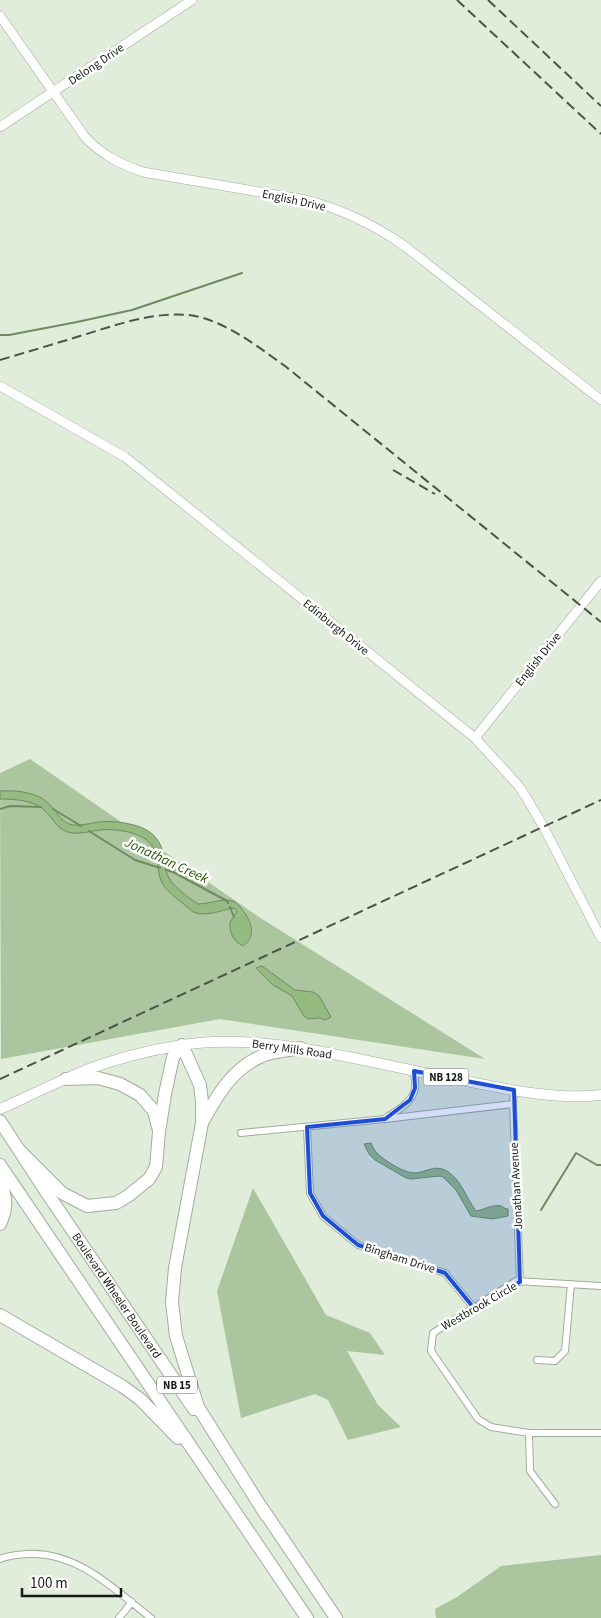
<svg xmlns="http://www.w3.org/2000/svg" width="601" height="1618" font-family="'Source Sans 3',sans-serif">
<style>
.green{fill:#abc59e}
.water{fill:#95ba82;stroke:#6f8b61}
.lines{fill:none;stroke-linecap:round;stroke-linejoin:round}
.stream{stroke:#6f8b61;stroke-width:2}
.street-casing{stroke:#a1ad9c;stroke-width:8}
.secondary-casing{stroke:#a1ad9c;stroke-width:10}
.primary-casing{stroke:#a1ad9c;stroke-width:11}
.highway-casing{stroke:#a1ad9c;stroke-width:14}
.street{stroke:#fff;stroke-width:6}
.secondary{stroke:#fff;stroke-width:9}
.primary{stroke:#fff;stroke-width:10}
.highway{stroke:#fff;stroke-width:12}
.rail{stroke:#4c5349;stroke-width:2;stroke-dasharray:10 5;stroke-linecap:butt}
.marked{fill:#1d4ed8;fill-opacity:0.2;stroke:#1d4ed8;stroke-width:4;stroke-linejoin:round}
.labels{text-anchor:middle;stroke-width:5;stroke-linejoin:round;paint-order:stroke}
.shield{fill:#fff;stroke:#5d605b;stroke-width:1}
.shield-label{font-size:11px;font-weight:bold;fill:#171c15}
.street-label{font-size:12px;fill:#171c15;stroke:#fff}
.water-label{font-size:14px;font-style:italic;fill:#2c5907;stroke:#fff}
</style>
<rect width="100%" height="100%" fill="#e0edda"/>
<path class="green" d="M30,759l229,158 226,142 -265,-40 -219,40 -1,-286z
M253,1188l73,127 44,18 15,22 -38,-4 31,54 23,22 -53,13 -20,-40 -13,-6 -74,24 -24,-127z
M601,1555v63h-165l-1,-9 22,-12 44,-31z"/>
<path class="water" d="M0,791c16,-1 39,1 50,14 6,6 11,16 19,19 9,3 21,-1 31,-2 13,-2 41,2 51,11 18,16 9,28 18,45 4,8 21,21 29,26 11,0 24,-6 35,-3 5,2 8,7 11,11 8,11 12,25 -1,34 -10,-5 -14,-14 -13,-24l7,-10 -2,-3 -3,-1c-13,3 -26,9 -39,4 -8,-8 -26,-19 -31,-29 -6,-12 -2,-29 -12,-40 -10,-11 -36,-15 -50,-13 -9,1 -18,4 -27,3 -15,-1 -19,-14 -29,-23 -10,-10 -31,-11 -44,-11z
M262,966l33,24 18,2 6,4 12,21 -6,3 -6,-2 -11,1 -4,-3 -12,-20 -19,-11 -17,-17z
M371,1143c2,4 3,7 6,10 6,7 29,21 38,20 11,-1 19,-8 30,-3 16,8 21,28 31,41 8,-1 16,-7 25,-5 2,1 4,3 7,3v7l-15,3 -22,-3 -15,-26 -13,-13 -3,-1 -29,3 -5,-1 -31,-18 -6,-6 -5,-10z"/>
<g class="lines">
<path class="stream" d="M0,335h9l68,-13 55,-12 110,-37
M0,809l10,-3 31,1
M53,809l28,17
M89,831l46,29 25,8
M167,870l8,3 52,28 1,2
M230,907l4,10
M541,1210l35,-57 21,12h4"/>
<defs>
<path id="street" d="M514,1090l-1,14 7,178
M387,1117c11,-7 26,-15 28,-29 1,-5 -1,-12 -1,-17
M307,1127l3,66 13,23 35,29 87,28 28,34
M241,1133l144,-14 128,-15
M601,1286l-85,-5 -83,52 -2,18 47,68 13,8 38,6h72
M537,1360l18,1 10,-10 6,-67
M529,1433l1,38 25,33
M0,1559c9,-4 17,-4 26,-5 50,-4 89,36 125,64
M119,1618l13,-16"/>
<path id="secondary" d="M0,16l85,121c17,18 35,27 58,35l163,28c36,9 70,26 100,47l195,153
M0,127l192,-127
M0,386l125,71 350,281 43,47 8,12 17,29 58,112
M475,738l126,-157"/>
<path id="primary" d="M0,1109c29,-13 57,-27 86,-39 29,-11 65,-20 96,-25 81,-13 174,15 254,30 52,10 112,26 165,20"/>
<g id="highway">
<path d="M66,1079l32,-1 22,6 20,11 14,16 4,16"/>
<path id="s1" d="M0,1121l47,72 147,216"/>
<path d="M203,1121c15,-27 30,-53 59,-65 11,-5 26,-5 38,-8"/>
<path d="M20,1151l42,42 25,13 29,-3 12,-7 21,-17 7,-12 3,-35 6,-38 8,-37 9,-12 18,40 2,17v21l-27,145 -3,34 4,34 22,71 68,108"/>
<path d="M0,1165l307,453"/>
<path d="M0,1180c6,18 8,27 0,44"/>
<path d="M0,1315l122,71 18,13 38,39"/>
<path d="M262,1508l74,110"/>
</g>
</defs>
<use href="#street" class="street-casing"/>
<use href="#secondary" class="secondary-casing"/>
<use href="#primary" class="primary-casing"/>
<use href="#highway" class="highway-casing"/>
<use href="#street" class="street"/>
<use href="#secondary" class="secondary"/>
<use href="#primary" class="primary"/>
<use href="#highway" class="highway"/>
<path class="rail" d="M457,0l144,134
M488,0l113,106
M0,360c27,-8 54,-16 80,-24 36,-11 82,-28 120,-19 32,9 58,30 85,49l316,256
M393,470l42,24
M0,1079l601,-279"/>
</g>
<path class="marked" d="M414,1071l100,19 6,192 -47,25 -28,-34 -87,-28 -35,-29 -13,-23 -3,-66 78,-8 25,-19 5,-12z"/>
<g class="labels">
<g class="shield">
<rect x="423.5" y="1068.5" width="45" height="17" rx="4"/>
<rect x="157" y="1376.5" width="40" height="17" rx="4"/>
</g>
<g class="shield-label">
<text x="446" y="1081">NB 128</text>
<text x="177" y="1389">NB 15</text>
</g>
<g class="street-label">
<text transform="translate(96 64) rotate(-34)" y="4">Delong Drive</text>
<text transform="translate(294 200) rotate(12)" y="4">English Drive</text>
<text transform="translate(336 627) rotate(39)" y="4">Edinburgh Drive</text>
<text transform="translate(538 659) rotate(-51)" y="4">English Drive</text>
<text transform="translate(292 1049) rotate(8)" y="4">Berry Mills Road</text>
<text transform="translate(516 1186) rotate(-93)" y="4">Jonathan Avenue</text>
<text transform="translate(400 1258) rotate(18)" y="4">Bingham Drive</text>
<text dy="4" stroke="none"><textPath href="#s1" startOffset="210">Boulevard Wheeler Boulevard</textPath></text>
<text transform="translate(479 1306) rotate(-30)" y="4">Westbrook Circle</text>
</g>
<g class="water-label">
<text transform="translate(167 860) rotate(25)" y="5">Jonathan Creek</text>
</g>
</g>
<path d="M22 1588v8h99v-8" fill="none" stroke="#171c15" stroke-width="2.5"/>
<text x="30" y="1588" font-size="15" fill="#171c15" stroke="#ffffff" stroke-width="4" paint-order="stroke">100 m</text>
</svg>
